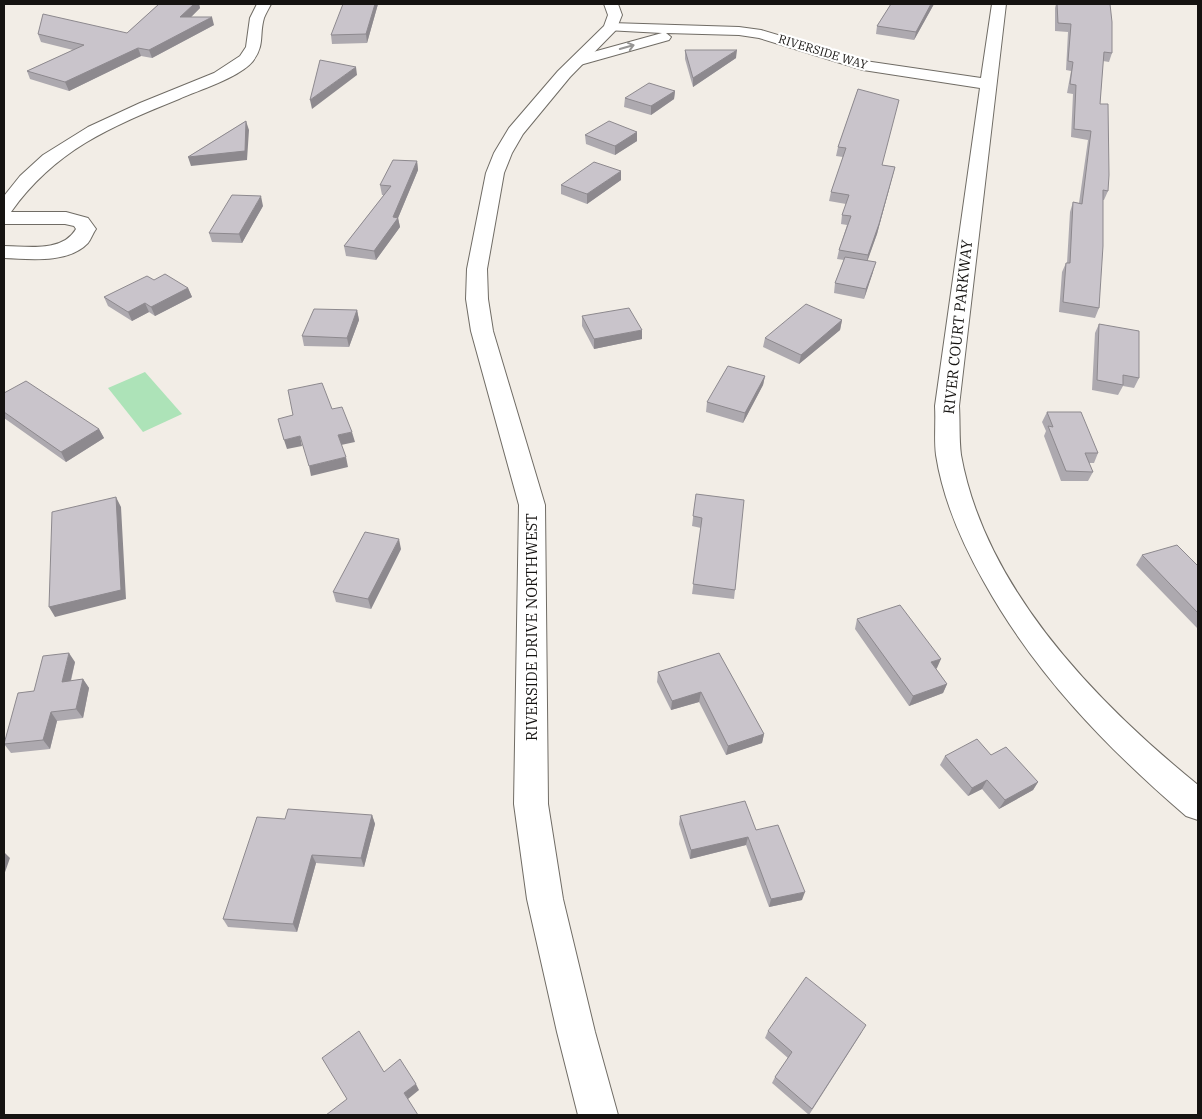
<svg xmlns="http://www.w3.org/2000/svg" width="1202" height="1119" font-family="'IBM Plex Serif',serif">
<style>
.green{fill:#ade3b8}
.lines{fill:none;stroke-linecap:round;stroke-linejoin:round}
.street-casing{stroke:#706c65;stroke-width:2}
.secondary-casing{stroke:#706c65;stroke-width:2}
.street{fill:#fff;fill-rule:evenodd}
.secondary{fill:#fff;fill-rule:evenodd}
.wall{fill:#ada9af}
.shaded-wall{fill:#8d898e}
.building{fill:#c9c4cb;stroke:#8d898e}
.oneway{stroke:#969594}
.labels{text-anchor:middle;stroke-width:4.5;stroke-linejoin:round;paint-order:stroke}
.far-street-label{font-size:12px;fill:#151311;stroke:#fff}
.street-label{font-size:15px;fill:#151311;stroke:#fff}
</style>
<rect width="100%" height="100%" fill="#f2ede6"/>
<path class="green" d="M145,372l37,42 -39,18 -35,-44z"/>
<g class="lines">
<defs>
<path id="street" d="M257,4h14c-2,4 -5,9 -7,14 -5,17 1,27 -11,43 -14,17 -54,29 -74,38 -69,28 -124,51 -168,113h55l22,6 8,11c-3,4 -5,10 -8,14 -20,21 -59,16 -84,15v-12c23,0 58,7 72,-17l-2,-3 -9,-2h-61v-28l16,-20 23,-21 45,-28 52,-24 74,-30 26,-17 6,-9 4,-29z
M992,4h14l-47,402c1,16 0,33 2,49 24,134 136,248 237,330v35l-12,-4c-79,-68 -151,-142 -202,-234 -22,-39 -41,-82 -48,-127 -2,-16 0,-33 -1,-49l45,-318 -117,-18 -104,-32 -20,-3 -73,-2 5,4 -2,3 -89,25 -5,-2 -3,-3 3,-3 87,-24 -56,-3 -2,-3 2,-3 5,-1 128,4 22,3 104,31 116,17z"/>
<path id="secondary" d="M604,4h14l4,11 -6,15 -46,47 -47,57 -11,19 -8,20 -17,96 1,30 5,32 52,174 3,299 15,95 32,133 23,83h-40l-21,-83 -30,-133 -13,-95 5,-299 -48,-174 -5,-32 1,-30 19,-96 8,-20 15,-25 49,-57 46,-45 4,-11z"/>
</defs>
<use href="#street" class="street-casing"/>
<use href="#secondary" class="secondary-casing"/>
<use href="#street" class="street"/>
<use href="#secondary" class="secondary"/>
</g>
<path class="wall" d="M159,4h40l1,4 -9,9 23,8 -62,33 -11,-2 -72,35 -39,-12 -3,-8 46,-21 -32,-8 -3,-8 89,-1z
M378,4l-11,39 -35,1 -1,-9z
M891,4h43l-20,36 -38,-6 1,-8z
M1056,4h54l2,49 -3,9 -6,-1 -3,43 8,87 -4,9h-1l-4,108 -4,10 -36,-6 3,-40 4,-9h1l3,-51 3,-10 6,1 9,-63 -17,-3 2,-43 -6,-1 4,-22 -5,-1 2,-38 -13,-1v-23z
M685,50l51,8 -43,29 -8,-28z
M858,89l24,76 13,2 -18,67 -10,27 6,11 -9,27 -30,-6 1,-10 9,-23 -7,-1 2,-9 8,-25 -6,-1 1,-9 4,-11 -17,-3 2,-9 12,-35 -7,-1 2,-9z
M675,91l-1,8 -23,16 -27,-8 1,-9z
M637,132v9l-22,14 -29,-11 -1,-9z
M417,161l1,9 -20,48 2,9 -24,33 -30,-4 -2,-10 40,-51h-2l-2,-10z
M621,180l-34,24 -26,-10v-9z
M263,206l-21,37 -30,-1 -3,-9z
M154,280l34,8 4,9 -37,19 -6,-4 -17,9 -24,-15 -4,-9z
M357,310l2,10 -10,27 -45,-1 -2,-10z
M582,316l60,23 -48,10 -12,-23z
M842,320l-2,10 -41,34 -36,-17 2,-9z
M1099,324l40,54 -5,10 -11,-2 -5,9 -26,-5 3,-57z
M765,376l-2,9 -20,38 -37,-11 1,-10z
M4,393l95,36 5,9 -38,24 -62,-44z
M1047,412l51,41 -4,10h-5l4,9 -5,9h-27l-17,-45 2,-5 -4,-9z
M696,494l39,96 -1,9 -42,-5 9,-66 -9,-2z
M401,549l-30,60 -35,-7 -3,-10z
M1142,555l56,11v63l-62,-64z
M857,619l80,49 -1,1 11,15 -4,9 -34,13 -54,-77z
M719,653l45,81 -2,9 -36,12 -27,-53 -28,8 -14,-28 1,-10z
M75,662l-4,19 12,-2 6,9 -6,30 -26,3 -7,28 -39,4 -7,-9 30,-53z
M991,755l47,27 -5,8 -34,19 -17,-20 -14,7 -28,-31 5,-9z
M372,815l3,9 -11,43 -48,-4 -19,69 -69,-5 -5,-8 62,-100z
M680,816l76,14 46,70 -33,7 -23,-62 -56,14 -11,-35z
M768,1031l94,1 -53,83 -37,-32 3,-6 13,-19 -23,-20z"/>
<path class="shaded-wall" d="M194,4h5l1,4 -17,17 -3,-8z
M375,4h3l-11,39 -1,-9z
M931,4h3l-20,36 2,-8z
M212,17l2,8 -62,33 -3,-8z
M138,48l3,8 -72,35 -4,-9z
M737,50l-1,8 -43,29v-9z
M356,67l1,8 -45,34 -2,-9z
M675,91l-1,8 -23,16v-9z
M246,121l3,9 -2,30 -56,6 -3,-9z
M637,132v9l-22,14v-9z
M417,161l1,9 -20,48 2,9 -24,33 -2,-9 19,-34z
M895,167l-18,67 -11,31 2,-10z
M621,171v9l-34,24v-10z
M261,196l2,10 -21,37 -3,-9z
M876,262l-3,10 -9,27 2,-10z
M188,288l4,9 -37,19 -4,-9z
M145,303l4,9 -17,9 -4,-9z
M357,310l2,10 -10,27 -2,-9z
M842,320l-2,10 -41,34 2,-9z
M642,330v9l-48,10v-10z
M765,376l-2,9 -20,38 2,-10z
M99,429l5,9 -38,24 -5,-10z
M352,432l3,10 -14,3 -3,-10z
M300,436l2,10 -15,3 -3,-9z
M346,457l2,10 -37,9 -2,-10z
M116,497l5,10 5,92 -71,18 -6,-10z
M399,539l2,10 -30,60 -3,-10z
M69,653l6,9 -7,29 -6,-9z
M941,659l-4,9 -10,4 4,-10z
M83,679l6,9 -6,30 -7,-9z
M947,684l-4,9 -34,13 4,-10z
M701,692l-2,10 -28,8 1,-9z
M51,712l6,9 -7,28 -7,-9z
M764,734l-2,9 -36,12 2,-9z
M987,780l-5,9 -14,7 4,-8z
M1038,782l-5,8 -34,19 6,-9z
M372,815l3,9 -11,43 -3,-9z
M748,837l-2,8 -56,14 1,-9z
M4,852l6,6 -6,17z
M312,855l4,8 -19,69 -4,-8z
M805,892l-3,8 -33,7 2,-8z
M416,1084l3,6 -11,9 -4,-6z"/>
<path class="building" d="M159,4h35l-14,13h32l-63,33 -11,-2 -73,34 -38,-11 57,-26 -46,-11 5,-20 84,19z
M343,4h32l-9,30 -35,1z
M891,4h40l-15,28 -39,-6z
M1057,4h53l2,18v31l-8,-1 -4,52h8l1,71 -1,16 -5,-1v56l-4,62 -36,-6 3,-39h4l3,-61 9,2 9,-73 -17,-2 2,-44 -6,-1 3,-22 -5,-1 3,-37 -13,-1z
M685,50h52l-44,28z
M320,60l36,7 -46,33z
M649,83l26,8 -24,15 -26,-8z
M858,89l41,11 -17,65 13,2 -16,57 -11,31 -29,-5 12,-34 -9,-1 7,-20 -18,-3 15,-44 -8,-1z
M246,121l-1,30 -57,6z
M609,121l28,11 -22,14 -30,-11z
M393,160l24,1 -24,56 5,1 -24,33 -30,-5 47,-60 -11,-1z
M594,162l27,9 -34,23 -26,-9z
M232,195l29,1 -22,38 -30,-1z
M845,257l31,5 -10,27 -31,-6z
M165,274l23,14 -37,19 -6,-4 -17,9 -24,-15 43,-21 7,4z
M806,304l36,16 -41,35 -36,-17z
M629,308l13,22 -48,9 -12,-23z
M314,309l43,1 -10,28 -45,-2z
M1099,324l40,7v47l-16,-3v10l-26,-5z
M728,366l37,10 -20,37 -38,-11z
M26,381l73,48 -38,23 -57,-40v-19z
M322,383l10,26 10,-2 10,25 -14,3 8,22 -37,9 -9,-30 -16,4 -6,-21 15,-4 -5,-25z
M1047,412h34l17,41h-13l8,19 -27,-1 -18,-45 5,1z
M696,494l48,6 -9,90 -42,-6 9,-66 -9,-2z
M116,497l5,93 -72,17 3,-95z
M365,532l34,7 -31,60 -35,-7z
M1177,545l21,21v47l-56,-58z
M900,605l41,54 -10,3 16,22 -34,12 -56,-77z
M69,653l-7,29 21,-3 -7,30 -25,3 -8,28 -39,4 14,-51 16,-2 9,-35z
M719,653l45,81 -36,12 -27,-54 -29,9 -14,-29z
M977,739l14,16 15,-8 32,35 -33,18 -18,-20 -15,8 -27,-32z
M745,801l11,29 22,-5 27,67 -34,7 -23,-62 -57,13 -11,-34z
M288,809l84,6 -11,43 -49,-3 -19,69 -70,-5 34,-102 28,2z
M806,977l60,48 -54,84 -37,-32 17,-25 -24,-21z
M359,1031l25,41 16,-13 16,25 -12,9 14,22h-92l21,-16 -25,-41z"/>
<defs><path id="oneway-shaft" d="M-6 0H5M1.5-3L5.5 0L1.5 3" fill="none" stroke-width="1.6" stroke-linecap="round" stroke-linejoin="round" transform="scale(1.25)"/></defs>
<use class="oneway" href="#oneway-shaft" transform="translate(627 47) rotate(-16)"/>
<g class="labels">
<g class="far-street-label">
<text transform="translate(823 52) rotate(17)" y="4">RIVERSIDE WAY</text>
</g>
<g class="street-label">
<text transform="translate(958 327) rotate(-84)" y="5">RIVER COURT PARKWAY</text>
<text transform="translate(532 627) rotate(-90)" y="5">RIVERSIDE DRIVE NORTHWEST</text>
</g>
</g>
<rect width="1202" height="1119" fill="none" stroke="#151311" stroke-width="10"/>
</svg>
